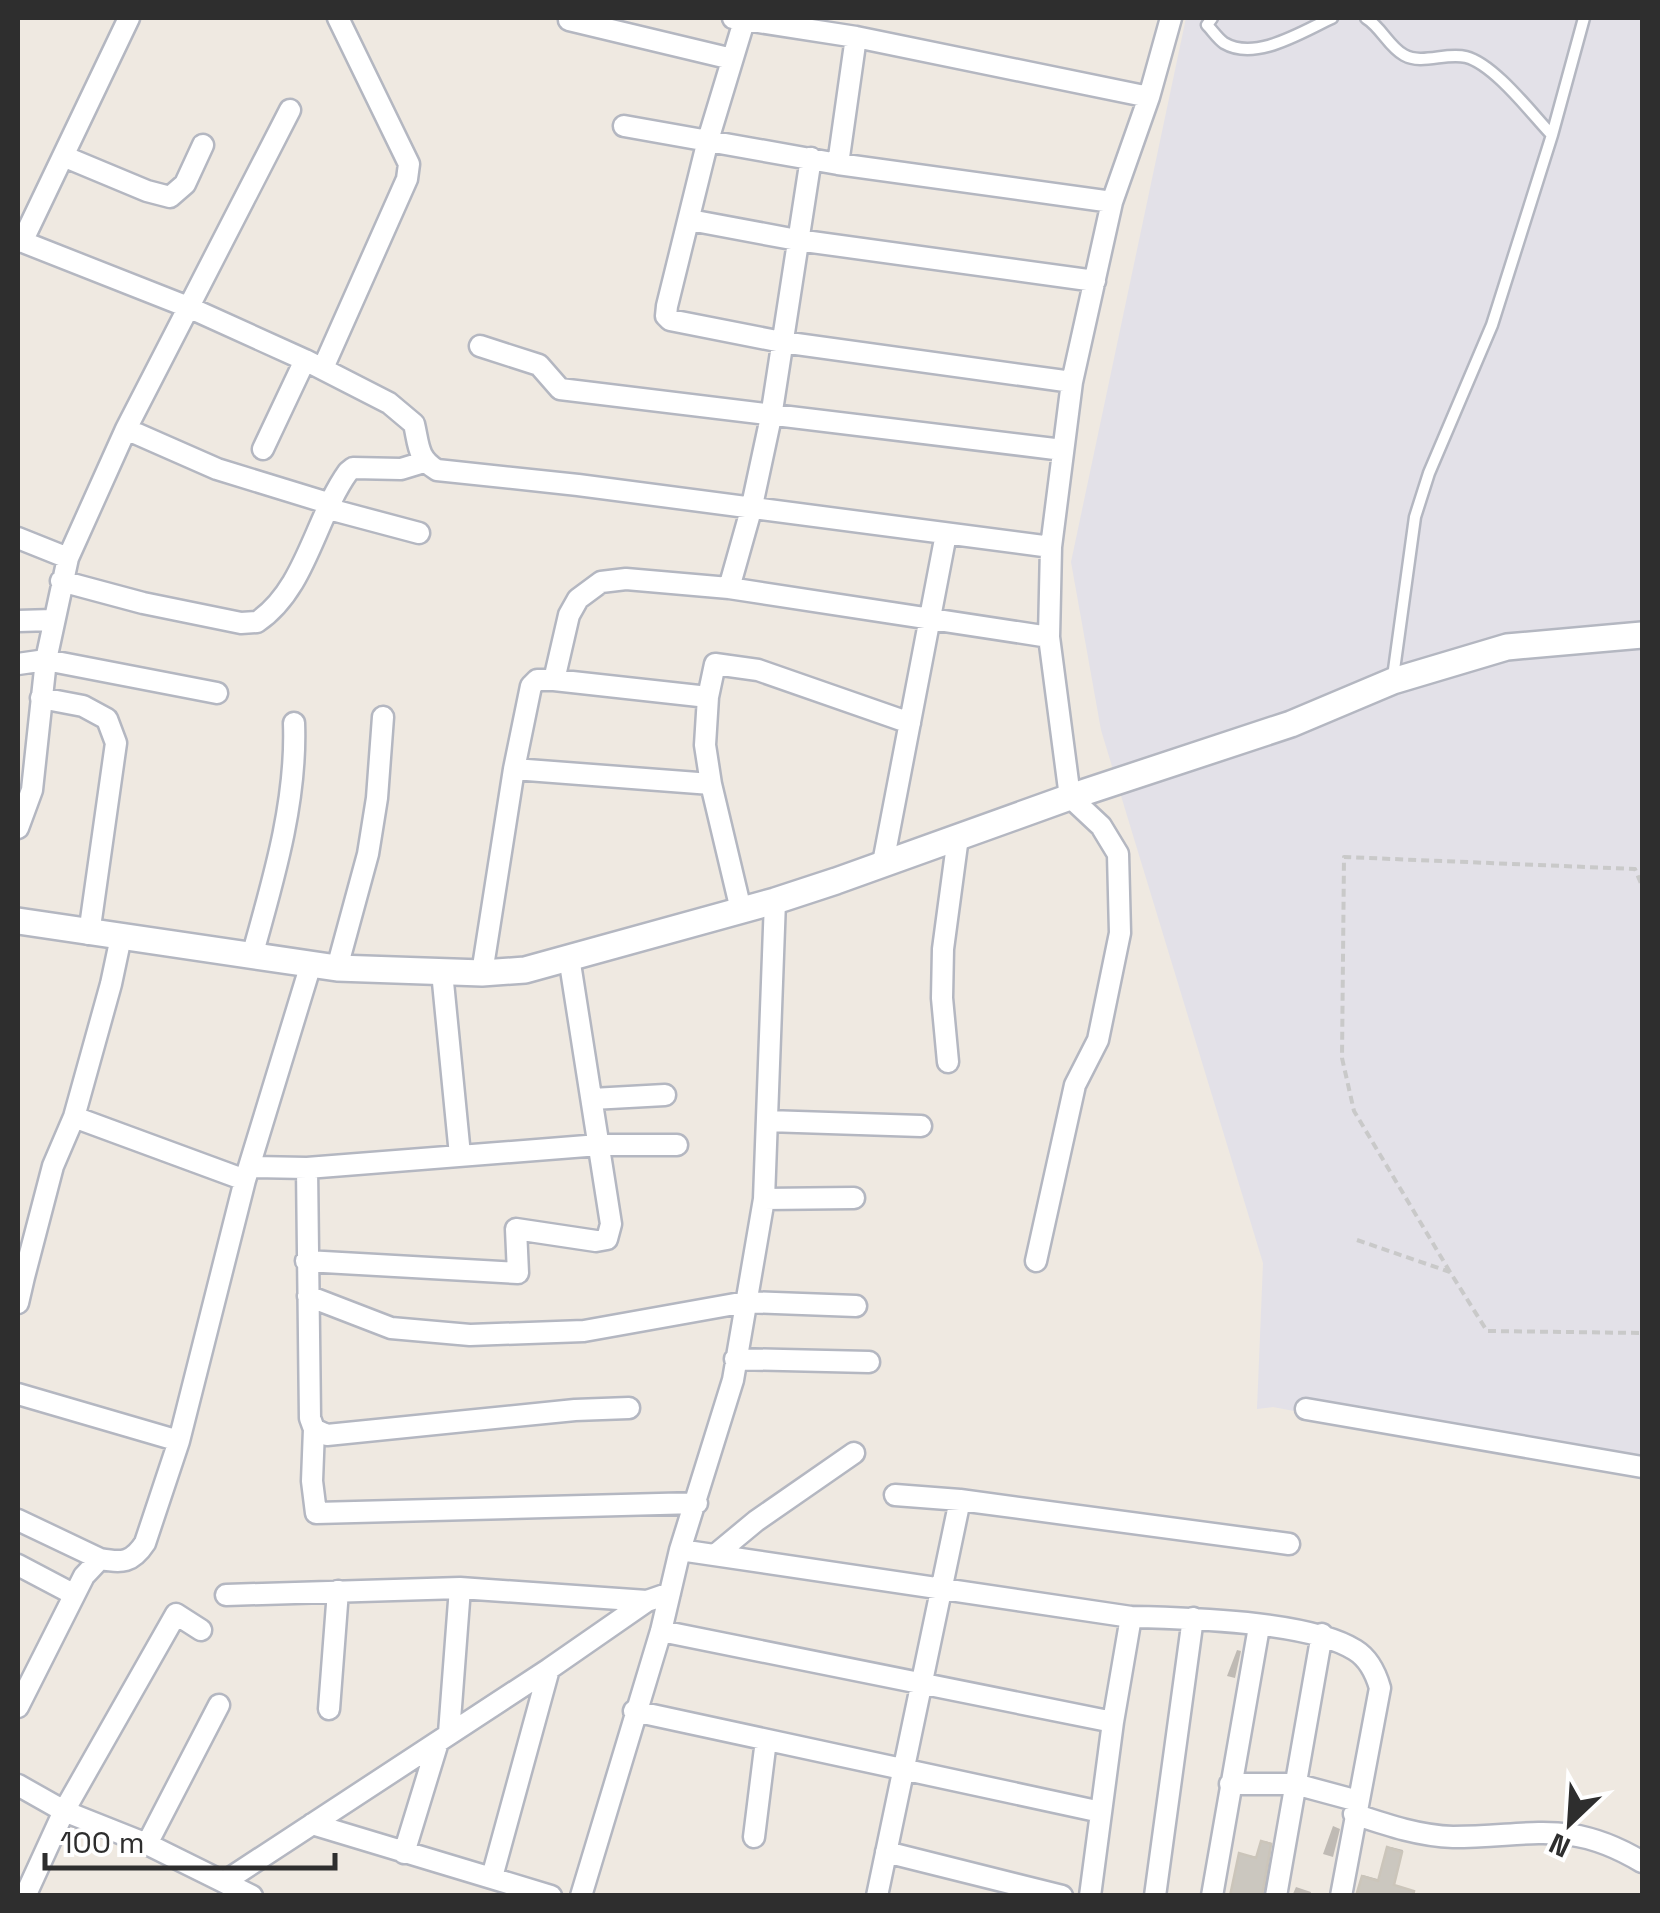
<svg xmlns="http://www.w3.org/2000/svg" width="1660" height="1913" font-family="'Space Grotesk',sans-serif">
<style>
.industrial{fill:#e3e1e8}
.shadow{fill:#0003}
.building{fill:#cbc7bf;stroke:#cbc5ba;stroke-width:2.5}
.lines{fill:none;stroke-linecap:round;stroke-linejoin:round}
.service-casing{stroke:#b4b7c1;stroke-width:15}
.minor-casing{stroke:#b4b7c1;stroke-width:25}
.tertiary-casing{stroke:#b4b7c1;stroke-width:30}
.path{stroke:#c9c9c9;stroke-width:4;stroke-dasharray:8 5;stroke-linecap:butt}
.service{stroke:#fff;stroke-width:10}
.minor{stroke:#fff;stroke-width:20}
.tertiary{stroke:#fff;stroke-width:25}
</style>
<rect width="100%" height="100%" fill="#efe9e1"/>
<path class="industrial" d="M1186,18h456v1460l-369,-71 -16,2 6,-146 -162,-533 -30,-168z"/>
<path class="shadow" d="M1237,1650l4,1 -6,27 -8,-2z
M1333,1826l7,3 -7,28 -10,-3z
M1265,1841l7,2 -7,53h-33l9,-42 18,3z
M1391,1847l12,3 -12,46h-35l7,-21 18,5z
M1296,1887l15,5 -1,4h-18z"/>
<path class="building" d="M1261,1841l10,3 -9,52h-32l9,-43 17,5z
M1387,1847l15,5 -8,33 20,6 -1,5h-57l6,-20 16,5z"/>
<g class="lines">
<defs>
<path id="service" d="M1212,18l-5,7c5,5 11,14 17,18 32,19 79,-12 108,-25
M1366,18c15,9 23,29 38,37 18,10 42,-3 62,2 28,7 66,57 86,78
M1393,677l22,-160 14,-44 63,-148 60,-190 32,-117"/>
<path id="minor" d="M733,18l123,19 293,60
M745,18l-37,122 -41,166 -1,10 4,4 112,22 290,40
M569,20l163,39
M624,126l214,38 274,38
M63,156l84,35 23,6 15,-13 18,-39
M838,164l18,-127
M690,220l107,20 298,41
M18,240l170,67 117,53 84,43 25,21c5,21 3,34 23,46l141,15 473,62
M22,242l107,-224
M480,346l59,19 21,24 503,61
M323,368l84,-189 2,-15 -71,-146
M126,429l91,40 114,35
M263,449l42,-89
M329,509l90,24
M18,538l50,20
M61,581l82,22 98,20 16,-1c49,-33 58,-104 91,-150l5,-4 48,1 23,-7
M729,588l22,-78 20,-93 40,-259
M18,621l35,-1
M18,664l28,-4 171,33
M554,680l15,-65 9,-16 23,-17 25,-3 103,9 320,49
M708,697l7,-33 43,6 152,53
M41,698l42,8 24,13 9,24 -27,191
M514,769l17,-83 6,-6h17l154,17 -3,48 6,39
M18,828l14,-38 14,-130 22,-102 58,-129 164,-319
M883,863l63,-329
M121,937l-10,47 -37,133 171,63
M252,956c21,-75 45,-154 42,-233
M337,968l31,-114 9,-56 6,-81
M442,972l18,183
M482,973l32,-204 197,15 30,126
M948,1062l-6,-64 1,-49 15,-112
M592,1099l73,-4
M767,1121l154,5
M250,1167l57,1 292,-23h78
M307,1168l3,250 4,11 13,6 248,-25 54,-2
M764,1199l90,-1
M306,1261l212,12 -2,-44 80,12 11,-2 4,-15 -42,-267
M1036,1261l39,-176 23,-45 22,-107 -2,-79 -17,-28 -31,-29 -21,-160 2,-90 21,-165 40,-180 37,-105 22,-79
M18,1275l6,2 -6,26
M24,1277l29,-111 21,-49
M308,1296l83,32 79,7 114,-4 162,-29 110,4
M735,1359l134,3
M18,1394l161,47
M1306,1409l336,58
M314,1429l-2,52 4,32 381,-10
M895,1495l65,5 329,44
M18,1520l82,39
M680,1550l451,67c56,1 178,4 224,33 13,8 21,24 25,38l-39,208
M715,1555l41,-34 98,-68
M18,1565l55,29
M226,1595l234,-7
M661,1631l452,91
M18,1707l66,-131 16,-17c22,4 32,4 45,-16l34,-102 66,-261 66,-216
M329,1709l9,-118
M634,1711l467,101
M449,1733l11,-145 187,13
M1230,1784h65l63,17
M18,1785l46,26 83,33 105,52
M1354,1814c33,11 65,22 99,23 78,0 116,-19 189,25
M312,1824l239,72
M754,1837l12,-97
M147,1844l72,-139
M886,1852l176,44
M404,1853l34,-111
M492,1877l57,-208
M224,1882l325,-213 98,-68 23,-8
M27,1892l37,-81 112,-197 25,16
M581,1896l80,-265 19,-81 53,-170 31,-181 11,-298
M877,1896l83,-396
M1090,1896l23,-174 18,-105
M1155,1896l38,-278
M1212,1896l47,-269
M1276,1896l46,-262"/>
<path id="tertiary" d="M18,921l319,47 145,5 43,-3 250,-69 61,-20 234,-84 221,-73 102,-43 114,-34 135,-12"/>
</defs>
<use href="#service" class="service-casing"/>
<use href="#minor" class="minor-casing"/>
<use href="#tertiary" class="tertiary-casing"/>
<path class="path" d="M1357,1240l93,32 37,59 155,2
M1450,1272l-96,-161 -12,-53 2,-201 291,12 7,17"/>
<use href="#service" class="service"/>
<use href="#minor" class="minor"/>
<use href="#tertiary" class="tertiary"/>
</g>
<rect width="1660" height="1913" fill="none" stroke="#2e2e2e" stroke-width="40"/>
<g transform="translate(1570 1823) rotate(205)" stroke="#ffffff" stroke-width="8" paint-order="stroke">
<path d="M0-8L18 38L0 25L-18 38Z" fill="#2e2e2e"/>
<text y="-15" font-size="28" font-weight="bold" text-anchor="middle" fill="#2e2e2e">N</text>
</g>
<path d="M45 1853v15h290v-15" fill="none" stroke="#2e2e2e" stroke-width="5"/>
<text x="60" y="1853" font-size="30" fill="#2e2e2e" stroke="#ffffff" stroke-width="8" paint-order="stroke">100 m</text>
</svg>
